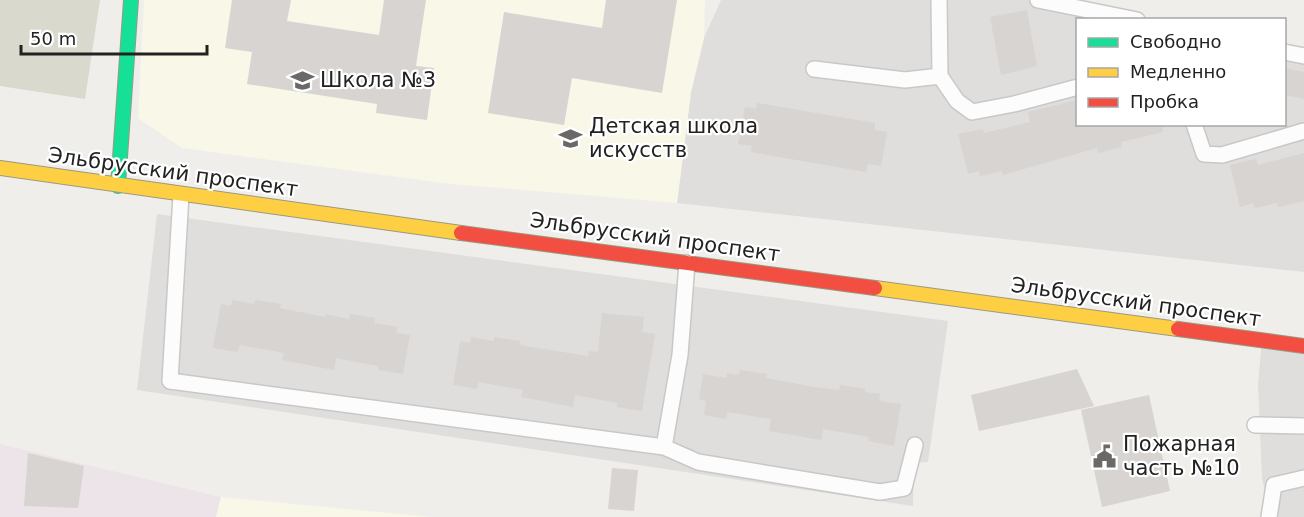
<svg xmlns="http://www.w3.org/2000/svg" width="1304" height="517" font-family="'DejaVu Sans',sans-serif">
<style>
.residential{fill:#dfdedc}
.industrial{fill:#ede4e9}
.education{fill:#f8f7e8}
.construction{fill:#d9d9cd}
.building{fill:#d7d4d2}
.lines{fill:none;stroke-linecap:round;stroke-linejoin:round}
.lane-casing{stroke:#c9c8c7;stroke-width:18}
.fast-casing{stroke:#999a82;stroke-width:16}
.slow-casing{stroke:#999a82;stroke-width:16}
.jam-casing{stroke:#999a82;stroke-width:16}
.lane{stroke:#fdfcfc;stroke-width:15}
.fast{stroke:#16e098;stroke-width:14}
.slow{stroke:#ffcf43;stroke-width:14}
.jam{stroke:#f24e42;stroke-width:14}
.labels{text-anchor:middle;stroke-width:4.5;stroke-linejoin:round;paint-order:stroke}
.poi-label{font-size:21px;fill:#222;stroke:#fff;text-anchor:start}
.street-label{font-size:21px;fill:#222;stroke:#fff}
</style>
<rect width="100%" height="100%" fill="#f0eeeb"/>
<path class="residential" d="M721,0h317l99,19 -59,1v104h206l1,-72 19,4v216l-627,-69 14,-111 13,-54z
M157,214l791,107 -20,141 -14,1 -1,43 -776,-116z
M1262,340l42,6v171h-32l-10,-38 -4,-95z"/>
<path class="industrial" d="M0,444l221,53 -5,20h-216z"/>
<path class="education" d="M144,0h561l-1,38 -13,54 -14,111 -227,-19 -268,-36 -44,-30z
M221,497l211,20h-216z"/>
<path class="construction" d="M0,0h100l-15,99 -85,-13z"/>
<path class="building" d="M232,0h59l-4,21 92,14 5,-35h42l-10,66 18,2 -7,52 -51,-7 1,-9 -130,-20 5,-32 -27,-4z
M606,0h71l-15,93 -90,-15 -8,47 -76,-12 16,-101 98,16z
M1027,10l10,56 -36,9 -11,-58z
M1284,68l20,4v27l-20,-4z
M1077,100v24h85l1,8 -42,10 1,5 -24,6 -1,-5 -94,27 -1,-4 -22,5 -1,-5 -11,3 -10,-40 25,-5 1,4 46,-11 -2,-10z
M757,103l118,20v7l12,2 -6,34 -13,-2 -2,8 -115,-20 1,-6 -14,-2 7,-37 11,2z
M1304,153v48l-26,6 -1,-4 -22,5 -2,-5 -13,4 -10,-42 26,-6 2,6z
M232,300l22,4 1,-4 26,4 -1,4 45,9v-3l24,5 1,-5 25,4 -1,5 24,4 -2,6 14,2 -7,39 -25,-4v-4l-42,-8 -2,12 -52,-10 2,-7 -44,-8 -2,7 -25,-4 8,-44 10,2z
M602,313l42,4 -2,15 13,2 -13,77 -25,-4v-4l-42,-8 -2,12 -52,-10 2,-7 -44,-8 -2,7 -24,-4 7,-44 10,2 1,-6 23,4v-4l26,4 -1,4 69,11 1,-5 9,1z
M1077,369l17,37 -115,25 -8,-36z
M740,370l27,4 -1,4 48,9 25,3 1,-5 26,4 -1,3 15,2 -1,7 22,3 -7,42 -26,-5 1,-4 -46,-8 -2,11 -52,-9 2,-12 -44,-7 -1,7 -22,-4 2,-14 -7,-2 4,-25 23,4 1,-5 12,2z
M1149,395l21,96 -68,16 -21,-97z
M28,453l56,13 -6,42 -54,-2z
M612,468l26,2 -4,41 -26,-2z"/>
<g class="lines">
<defs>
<path id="lane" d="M1038,0l99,20
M1284,52l20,4
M814,69l91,11 35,-4 -1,-76
M940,76l17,25 15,11 42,-8 64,-17
M1194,124l10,30 18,1 82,-24
M181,195l-11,186 494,66 16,-92 7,-92
M1255,425l49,1
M664,447l34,15 182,30 24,-4 11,-43
M1269,517l5,-32 30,-7"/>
<path id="fast" d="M118,186l13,-186"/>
<path id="slow" d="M0,168l461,65
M875,288l303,41"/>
<path id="jam" d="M461,233l414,55
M1178,329l126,17"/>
</defs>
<use href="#lane" class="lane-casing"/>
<use href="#fast" class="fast-casing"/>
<use href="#slow" class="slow-casing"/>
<use href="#jam" class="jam-casing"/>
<use href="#lane" class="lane"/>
<use href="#fast" class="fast"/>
<use href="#slow" class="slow"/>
<use href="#jam" class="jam"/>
</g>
<defs>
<symbol id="school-bare" viewBox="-9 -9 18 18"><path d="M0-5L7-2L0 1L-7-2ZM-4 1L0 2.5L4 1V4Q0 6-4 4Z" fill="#6a6968" stroke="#fff" stroke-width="2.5" paint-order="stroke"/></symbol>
<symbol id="civic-bare" viewBox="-9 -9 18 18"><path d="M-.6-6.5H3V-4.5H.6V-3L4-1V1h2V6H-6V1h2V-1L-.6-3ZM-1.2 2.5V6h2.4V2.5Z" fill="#6a6968" stroke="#fff" stroke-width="2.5" paint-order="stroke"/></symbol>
</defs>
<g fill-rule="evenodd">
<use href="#school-bare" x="286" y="64" width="33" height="33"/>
<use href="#school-bare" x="554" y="122" width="33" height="33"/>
<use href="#civic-bare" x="1088" y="440" width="33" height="33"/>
</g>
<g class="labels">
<g class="poi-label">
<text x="320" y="87">Школа №3</text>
<text x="589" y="133">Детская школа<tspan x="589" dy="24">искусств</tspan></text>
<text x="1123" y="451">Пожарная<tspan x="1123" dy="24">часть №10</tspan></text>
</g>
<g class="street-label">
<text transform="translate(173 172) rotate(8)" y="7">Эльбрусский проспект</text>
<text transform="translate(655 237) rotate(8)" y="7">Эльбрусский проспект</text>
<text transform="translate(1136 302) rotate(8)" y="7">Эльбрусский проспект</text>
</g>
</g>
<rect x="1076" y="18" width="210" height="108" fill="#ffffff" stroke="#a7a7a7" stroke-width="1.5"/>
<rect x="1088" y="38" width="30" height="9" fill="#16e098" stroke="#a7a7a7" stroke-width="1.5"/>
<text x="1130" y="48" font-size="18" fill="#222222">Свободно</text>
<rect x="1088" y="68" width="30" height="9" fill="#ffcf43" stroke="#a7a7a7" stroke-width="1.5"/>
<text x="1130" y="78" font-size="18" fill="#222222">Медленно</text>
<rect x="1088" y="98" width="30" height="9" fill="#f24e42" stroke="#a7a7a7" stroke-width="1.5"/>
<text x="1130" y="108" font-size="18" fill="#222222">Пробка</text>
<path d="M21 45v9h186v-9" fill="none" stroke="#222222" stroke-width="3"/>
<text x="30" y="45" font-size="18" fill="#222222" stroke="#ffffff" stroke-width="4.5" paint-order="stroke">50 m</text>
</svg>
